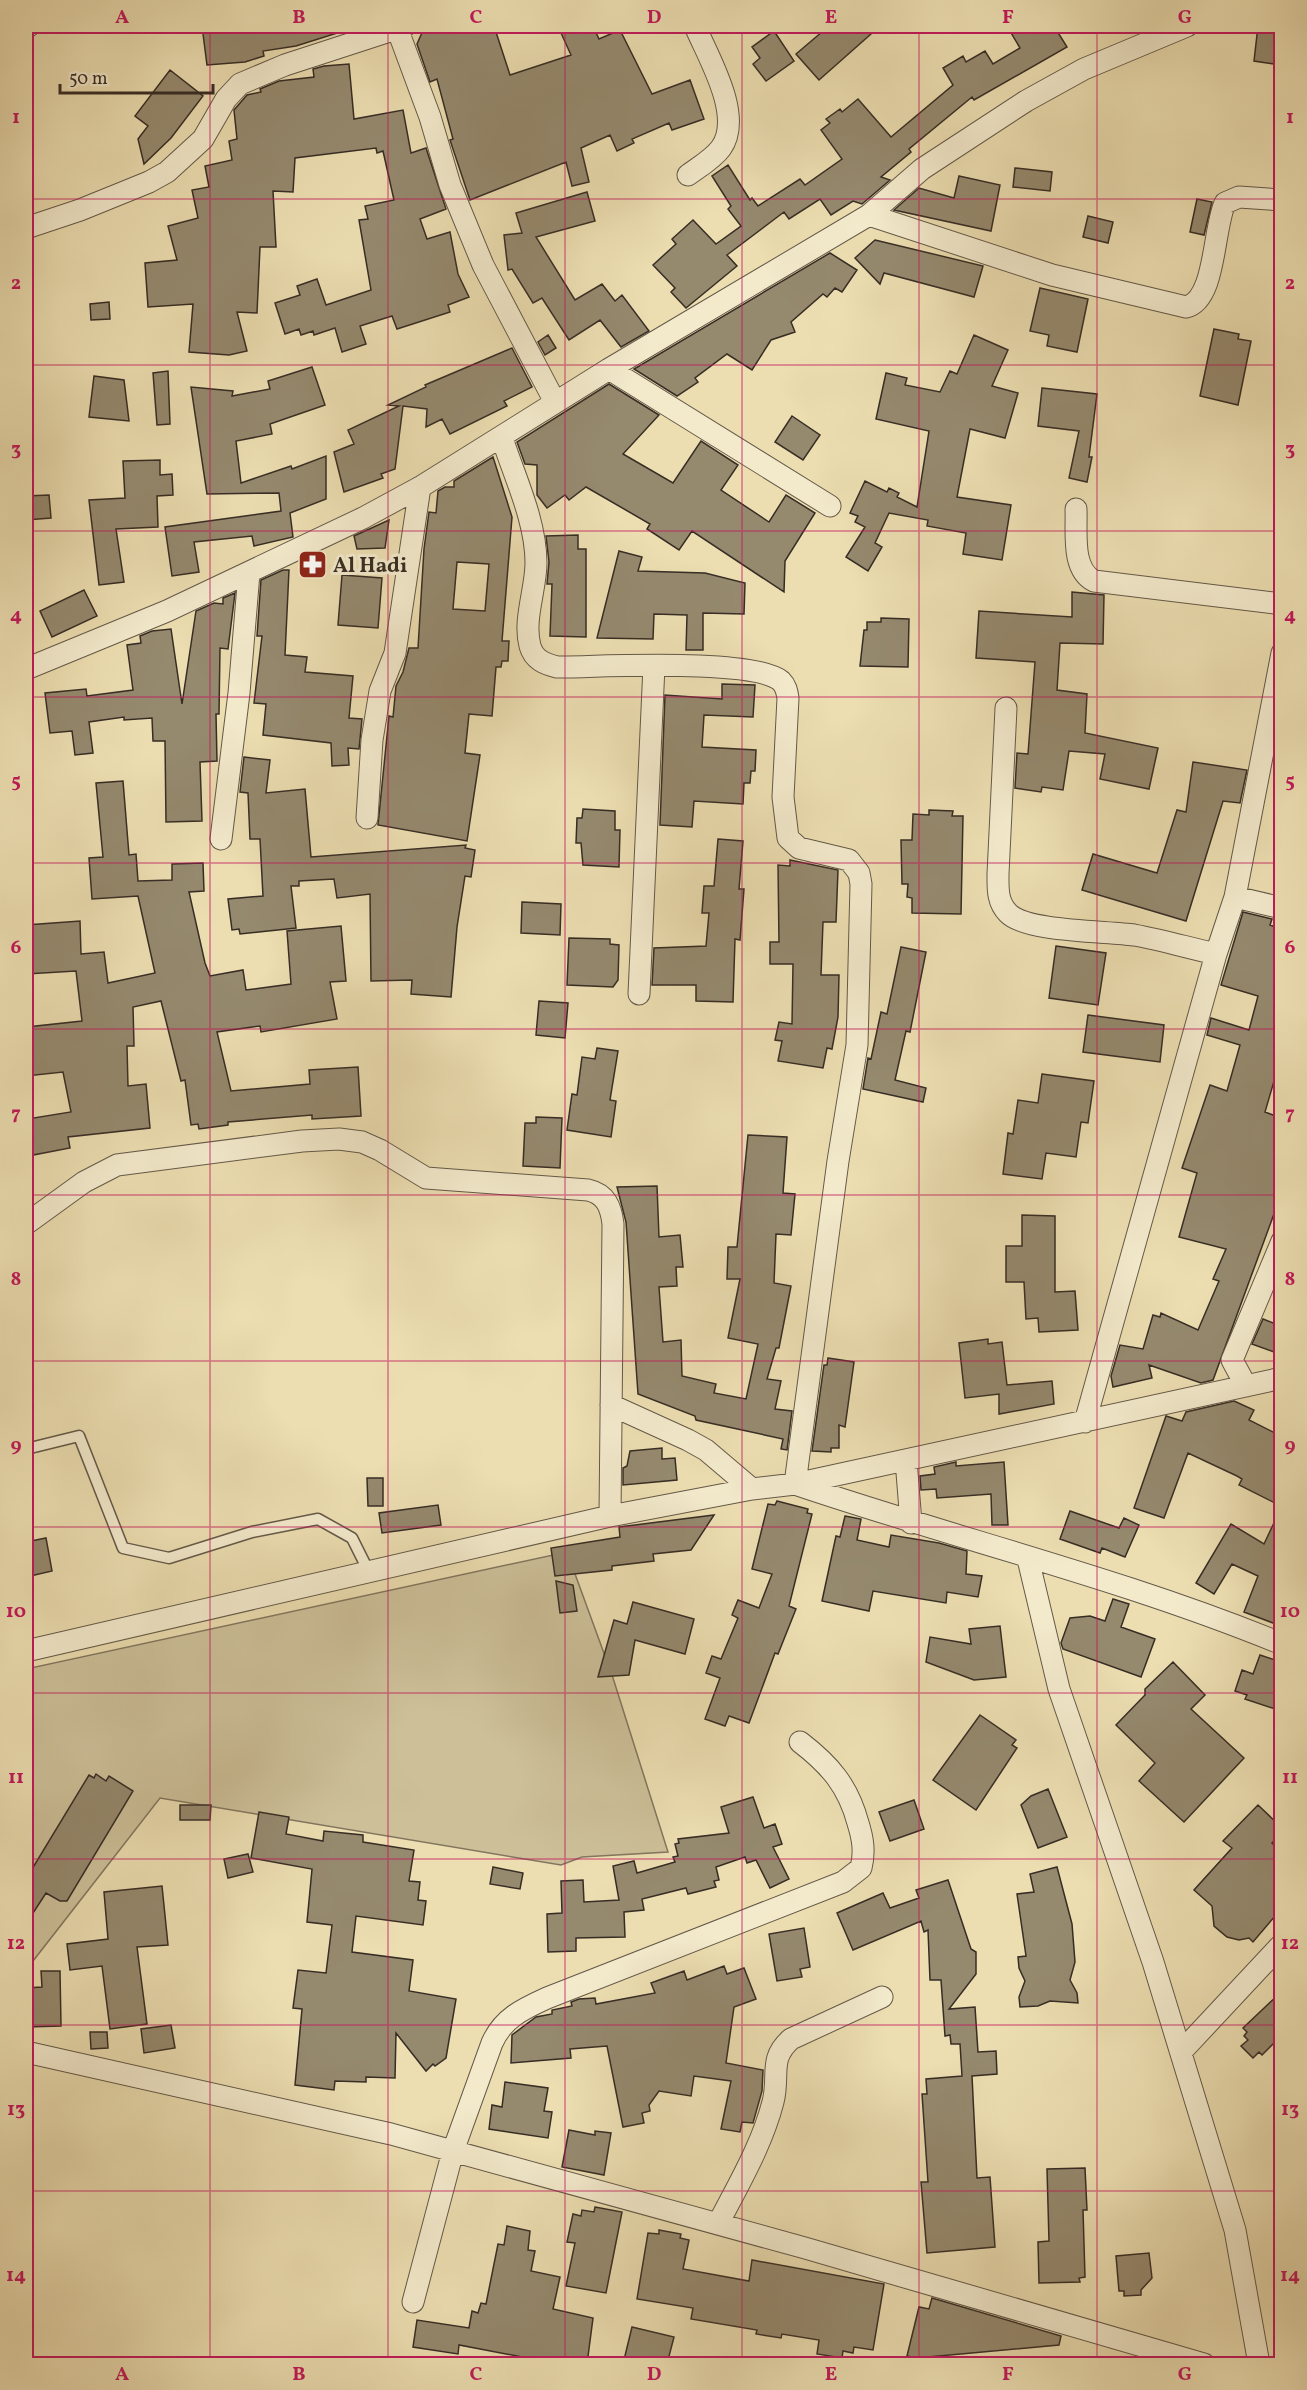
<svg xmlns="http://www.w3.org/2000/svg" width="1307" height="2390" font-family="Vollkorn,serif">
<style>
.green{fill:#cdc099;stroke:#82765f;stroke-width:1.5}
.building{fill:#95896e;stroke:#372d25;stroke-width:1.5;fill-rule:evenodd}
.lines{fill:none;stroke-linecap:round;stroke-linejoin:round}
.service-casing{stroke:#645948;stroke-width:13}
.minor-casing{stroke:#645948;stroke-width:23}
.service{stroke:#f3eacc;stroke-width:10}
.minor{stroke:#f3eacc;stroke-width:21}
.grid{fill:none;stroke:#c2185b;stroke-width:1.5;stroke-opacity:0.55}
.labels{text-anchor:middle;stroke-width:6;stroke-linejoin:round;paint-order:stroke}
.poi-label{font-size:21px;font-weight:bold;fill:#372d25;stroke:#f3eacc;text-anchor:start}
.neatline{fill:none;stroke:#c2185b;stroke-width:2}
.grid-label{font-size:20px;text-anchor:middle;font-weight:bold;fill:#c2185b}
</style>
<rect width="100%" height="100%" fill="#ecdeb1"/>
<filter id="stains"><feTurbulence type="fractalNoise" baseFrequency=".00333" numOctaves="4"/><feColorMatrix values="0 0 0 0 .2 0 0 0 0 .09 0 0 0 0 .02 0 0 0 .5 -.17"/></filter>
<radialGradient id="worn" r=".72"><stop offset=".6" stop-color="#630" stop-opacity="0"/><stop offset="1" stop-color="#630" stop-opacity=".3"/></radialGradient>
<path class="green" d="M567,1552l46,126 55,174 -86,5 -21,8 -401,-67 -134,172v-301z"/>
<path class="building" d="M202,26h33l1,7 63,-7h51v3l-54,17 -33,5 1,5 -19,6 -38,3z
M425,26h69l16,49 61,-20 -10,-22 17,-7h15l6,13 21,-9 32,64 38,-14 14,39 -32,11 -3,-7 -37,16 2,4 -17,8 -7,-16 -29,13 8,34 -17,4 -6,-24 -96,38 -20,-60 3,-1 -16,-60 -7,3 -13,-38z
M829,26h51l-61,54 -23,-26z
M1007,26h47l13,21 -93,53 -2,-3 -63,52 2,3 -30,25 9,3 -28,24 -9,-3 -22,14 -11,-16 -31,20 -5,-7 -57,43 10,11 -51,42 -15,-16 4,-4 -22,-23 23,-21 -4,-5 21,-19 23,24 25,-18 -13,-17 3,-3 -19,-30 16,-11 22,35 2,-2 6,8 42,-27 5,6 37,-26 -21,-29 9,-7 -4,-4 14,-10 2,3 16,-13 33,38 62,-52 -10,-17 20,-12 3,6 19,-11 8,13 27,-16z
M1258,26h23v39l-27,-4z
M774,31l20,30 -28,20 -13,-17 7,-6 -8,-11z
M349,64l5,55 49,-9 8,43 15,-5 20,61 -26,10 7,20 23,-7 8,42 11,23 -21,8 2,7 -53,17 -5,-13 -32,10 6,18 -24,8 -7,-24 -21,7 -1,-4 -12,4 -2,-6 -14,5 -10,-31 25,-8 -3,-9 20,-7 9,26 45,-15 -12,-70 9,-1 -3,-13 29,-6 -11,-49 -6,2 -1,-5 -81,10 -2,34 -20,-1 3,56h-16l-3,66 -20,-1 10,39 -18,4 -40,-3 4,-48 -45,3 -3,-44 32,-3 -9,-34 30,-8 -6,-28 17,-3 -4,-21 27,-6 -3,-19 8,-2 -3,-29 13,-15 14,-3 -1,-3 19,-8 35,-4 -1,-8 11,-3z
M170,70l33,26 -32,42 -27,26 -6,-25 10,-13 -13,-10z
M1015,168l37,4 -2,19 -37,-4z
M959,176l41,9 -9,46 -97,-21 25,-22 35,10z
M587,192l8,29 -59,16 39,63 27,-16 13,17 7,-6 27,36 -28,16 -21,-27 -31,20 -27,-42 -9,5 -21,-34 -4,1 -4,-35 18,-2 -6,-20z
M1197,199l15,3 -8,33 -14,-3z
M1088,216l25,6 -5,21 -25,-6z
M875,240l108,26 -9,31 -90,-24 -4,11 -25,-26z
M830,253l27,17 -15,22 -7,-4 -8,9 -4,-3 -32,28 4,10 -24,8 -19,30 -25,-16 -32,24 3,4 -21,14 -43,-27z
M1040,288l48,11 -11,53 -30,-6 2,-11 -19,-4z
M109,302l1,17 -19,1 -1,-16z
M1214,329l25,5 -1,5 13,2 -13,64 -38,-9z
M548,335l8,13 -11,7 -7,-13z
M974,335l34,15 -16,36 26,7 -13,45 -35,-9 -13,68 54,8 -9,55 -39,-6 3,-21 -39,-7 1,-6 -39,-7 -14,30 7,4 -14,24 -22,-14 19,-30 -10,-5 3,-6 -8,-3 15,-32 22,11 2,-4 10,5 -2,4 20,10 12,-76 -53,-12 10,-46 21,5 -2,7 35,7 10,-21 7,3z
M512,348l20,39 -28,14 3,5 -57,28 -8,-15 -16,8 1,-18 -24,-3 -8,63 -14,5 2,4 -39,14 -10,-40 20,-8 -6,-14 51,-24 -11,-1 38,-18 -1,-2z
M312,367l13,38 -55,19 2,10 -36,7 5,42 50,-17 1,3 34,-13v43l-36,14 3,24 -39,9 -2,-10 -58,6 5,30 -27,4 -7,-49 116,-16 -2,-18 -72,1 -16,-107 42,4 -1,5 38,-7 -2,-8z
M168,371l2,53 -13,1 -4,-52z
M94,376l30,4 5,41 -40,-4z
M609,384l50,31 -36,39 50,29 28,-42 37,24 -17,25 48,32 17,-27 29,18 -30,48 -1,31 -92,-61 -13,19 -32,-21 3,-5 -64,-37 -17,13 -4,-5 -18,13 -10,-13v-30l-12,-1 -8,-22z
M1042,388l55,6 -8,63h3l-5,25 -18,-4 10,-47 -41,-5z
M792,416l28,19 -17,25 -28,-18z
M493,457l19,60 -10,124h7l-1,20h-6l-1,6h-5l-4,49 -23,-2 -4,39 15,2 -13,86 -89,-16 11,-109 4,1 3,-31 7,-14 6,-24h9l6,-99 5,-37 7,1 2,-22 7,-4h9v-6zM457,562l32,2 -4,47 -32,-2z
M160,460v15l12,-1 1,21 -16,1 1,31 -42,2 8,53 -25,3 -10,-85 36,-2 -2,-37z
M49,495l2,23 -25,2v-24z
M389,520l-4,28 -28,1 -3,-13z
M578,535v14h8v88l-36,-1 2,-52h-5l2,-22 -3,-26z
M619,551l23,6 -4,14 67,2 40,10 -1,31 -41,-1v37h-17l1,-35 -33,-1 -1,25 -56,-1z
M283,570h6l-4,85 22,2 -2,15 48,4 -4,42 13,1 -3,30 -11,-1 1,17 -17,1 -1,-23 -68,-8 3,-31 -12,-1 8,-67h-5l4,-56z
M342,575l40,3 -4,50 -40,-3z
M84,590l13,26 -45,21 -12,-26z
M1072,592l32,3 -1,49 -43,-1 -3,47 30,4 -2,39 73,15 -9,41 -49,-10 5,-25 -36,-3 -6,39 -21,-3 -1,5 -26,-4 2,-35 11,1 7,-92 -59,-4 3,-47 93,6z
M235,593l-7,56 -8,-1 -1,66h-3l1,47 -17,1 2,59 -36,1 -1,-81h-12l-1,-23 -28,2v-3l-35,5 4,31 -18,2 -3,-24 -22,2 -5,-40 41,-4 1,7 46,-6 -6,-45 14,-2 -1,-7 12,-5 19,-2 11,75 14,-93 18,-8 9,1v-6z
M881,618l28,1 -1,48 -48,-1 4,-36h3v-8h14z
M722,684l33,1 -2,32 -49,-2 -2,32 54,3 -1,21h-4l-1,12h-6l-1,21 -49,-3 -2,26 -32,-2 5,-130 57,4z
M244,757l26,3 -4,33 39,-4 6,68 155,-12 -1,3 10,2 -4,27 -6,-1 -8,51 -6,70 -40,-3 1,-14 -41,1 -1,-87 -33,4 -3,-19 -35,2v5h-8l5,42 -56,6 -1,-5 -7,1 -4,-31 35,-3 -3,-57h-10l-2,-46 -8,-1z
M1193,762l54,8 -7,33 -17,-2 -37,120 -104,-31 11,-36 64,19 20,-63 9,2z
M123,781l6,74 7,-1 2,27 34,-1v-16l31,-1 1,28 -15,1 16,71 5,13 33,-6 3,20 45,-6 -4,-53 54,-5 5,55 -16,1 7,37 -76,13 -1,-6 -43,6 14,59 79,-7 -1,-14 49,-3 3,49 -49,3v-4l-84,7v3l-29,4 -1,-5 -7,1 -6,-45 -4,1 -20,-80 -28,6 1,39h-7l1,40 18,-2 4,44 -82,9 2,11 -37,7 -6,-36 44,-7 -8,-40 -37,4v-23l4,-1 -3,-25 55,-6 -6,-50 -50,3v-49l54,-4 1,33 23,-2 4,31 47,-10 -17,-77 -46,3 -3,-41 14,-1 -7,-74z
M583,809l32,2v19h5l-1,37 -36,-2 -2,-22h-5l1,-25h5z
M929,810l24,1 -1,5h11l-2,98 -49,-1v-15l-5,-1 1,-13h-6l-1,-44h11l1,-26 16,1z
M718,839l25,2 -4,48h5l-4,51 -5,-1 -2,63 -37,-1v-16h-44l2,-37 52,-2 3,-33h-7l2,-27h10z
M790,860l48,10 -2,52h-13l-2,53h18l-1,42 -6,32 -5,-1 -4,20 -45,-7 4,-20 -7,-1 4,-18 13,2 1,-60h-23v-22h9l-1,-77 12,1z
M522,902l39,2 -1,31 -39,-2z
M1243,912l29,7 -2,6 11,4v128l-16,55 16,6v86l-3,-1 -65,177 -12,3 -52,-18 3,13 -39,9 -2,-11 9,-31 23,4 10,-34 7,2 1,-4 37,17 21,-49 -6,-2 13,-30 -47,-12 18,-64 -15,-5 28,-83 17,6 13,-46 -33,-10 4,-17 38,12 9,-34 -37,-11z
M569,938l41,1v5l9,1 -1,35 -5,7 -46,-2z
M1056,946l50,7 -8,52 -49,-7z
M901,947l25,5 -16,80 -4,-1 -11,49 31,8 -3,14 -60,-13 5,-31 3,1 10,-47 6,2z
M539,1001l29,2 -3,35 -29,-3z
M1088,1015l76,10 -4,37 -77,-10z
M597,1048l21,3 -8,49 6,1 -5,36 -44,-7 5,-36 5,1 5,-38 13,2z
M1042,1074l52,7 -6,42 -7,-1 -5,35 -30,-4 -4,26 -39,-5 5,-41 5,1 5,-34 20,3z
M536,1117l26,1 -2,50 -37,-2 2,-43h11z
M748,1135l39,2 -4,56 12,1 -4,41 -15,-1 -2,49 17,3 -12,62h-3l-9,31 14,2 -6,28 17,2 -5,39 -6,-1 2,-10 -87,-19 -1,-4 -57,-22 -12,-172 -9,-35 40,-1 2,51 21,-2 3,32h-7l1,19 -18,1 4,55 18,-2 1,36 34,8 -2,9 32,6 12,-55 -30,-6 12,-59h-13l1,-32h9z
M1022,1215l33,1v76l20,-1 3,39 -39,2 -1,-14 -12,1 -2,-37h-18v-36h16z
M1263,1319l18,7 -7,26 -22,-8z
M988,1339v5l14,-2 5,43 45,-4 2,23 -55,10v-20l-34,4 -6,-55z
M828,1358l26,4 -9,65 -6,-2v23h-8v4l-19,-1 12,-86h3z
M1234,1401l20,9 -5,10 32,16v70l-42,-21 3,-6 -5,-3 -49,-23 -24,65 -30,-10 32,-92 16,5 4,-9z
M662,1448v11l13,-1 2,22 -54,5v-17l4,-2 3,-15z
M956,1462v4l48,-4 4,63h-16l-1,-31 -54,4 -1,-9 -15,1 -1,-14 15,-2 -1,-7z
M367,1478h16v28h-15z
M777,1501l31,8 -1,4 5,1 -23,92 7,3 -18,45 -3,-1 -26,70 -20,-7 -4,10 -20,-7 15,-41 -14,-5 6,-17 9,3 17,-41 -6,-3 6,-15 21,8 13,-34 -20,-5 16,-65 7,1z
M438,1505l3,20 -59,8 -3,-20z
M1281,1508v118l-37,-14 14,-36 -26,-12 -18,30 -18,-11 35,-59 33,20z
M1070,1511l49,17 5,-10 15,7 -14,32 -23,-9 -2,5 -40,-14z
M714,1515l-23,35 -38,4 1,7 -42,5v4l-57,6 -4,-28 69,-11 -1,-10z
M845,1516l16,3 -4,21 32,7 2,-12 48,8 28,8 -1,23 16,2 -4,21 -31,-5 -1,11 -73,-12 -4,20 -47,-10 14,-65 4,1z
M46,1538l6,33 -26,6v-35z
M556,1581l17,4 4,26 -17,2z
M1113,1599l16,5 -8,23 34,12 -14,38 -78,-28 -2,-6 9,-25 20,-2 15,5z
M633,1602l61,17 -9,35 -50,-14 -6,35 -31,2 16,-57 13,4z
M1000,1626l6,51 -32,3 -48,-18 4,-25 41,7 -2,-15z
M1260,1655l21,7v49l-36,-12 2,-4 -12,-4 7,-21 11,4z
M1173,1662l32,33 -14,14 53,49 -60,64 -45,-41 16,-18 -39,-38 29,-30v-6z
M980,1715l36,25 -4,5 5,3 -41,62 -43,-30z
M96,1774l10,7 3,-5 24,15 -66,110h-7l-14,-8 -20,31v-45l63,-104 5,3z
M1048,1789l19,48 -29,11 -17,-43 10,-9z
M753,1797l11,31 11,-4 7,20 -9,3 16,32 -19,9 -14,-28 -9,3 -2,-6 -29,10 3,13 -5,1 2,6 -28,7 -2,-6 -44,11 2,11 -20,2 1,25 -49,1v13l-28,1 -1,-38 15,-1 -1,-32 22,-1 1,22 35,-2 -6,-34 21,-5 3,12 38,-11 -2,-5 5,-1 -3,-12 4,-1 -1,-4 51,-6 -8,-26z
M914,1800l10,29 -34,12 -11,-29z
M180,1805h31l-1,15h-30z
M1258,1805l23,22v7l-9,9 9,10v56l-28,33 -4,-4 -10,2 -12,-3 -13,-11 -2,-20 -18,-16 38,-42 -9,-7z
M259,1812l30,5 -3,17 37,7 1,-10 39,4v7l51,8 -5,31 11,1 -2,18 8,1 -3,24 -67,-9 -4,36 61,8 -4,31 47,8 -10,59 -11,8 -2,-2 -7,7 -30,-38 -1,45 -29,-1v5l-31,-1 -1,9 -39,-5 7,-76 -9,-1 5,-38 28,3 6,-48 -25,-3 5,-53 -61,-11z
M248,1854l5,18 -25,6 -4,-19z
M493,1867l30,6 -3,16 -30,-5z
M1057,1867l15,57 3,38 -5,18 7,13 1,10 -28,-2 -12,5 -18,1 -1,-10 6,-16 -6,-13 -1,-11 8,-1 -9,-62 17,-2 -4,-18z
M948,1880l23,69 5,3v22l-27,35 26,-2 3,45 18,-1 1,23 -25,2 5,102 13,-1 5,70 -68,6 -6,-71h7l-6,-88h5l-1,-15 36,-3 -2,-32h-9l-1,-9 -5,1 -4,-56h-11l-2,-50 -4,2 -3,-11 -68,29 -16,-37 46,-20 7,15 29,-10 -3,-8z
M162,1886l6,59 -31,2 10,77 -37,5 -8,-63 -32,4 -3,-26 41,-5 -4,-47z
M804,1928l6,39 -10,2 2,8 -25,4 -8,-47z
M724,1966l3,8 17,-6 12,31 -22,8 -8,56 37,7 -1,21 -9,32 -11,-1 -2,10 -19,-3 10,-48 -37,-5 -3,20 -32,-5 -10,14 1,6 -8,2 2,10 -21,4 -16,-81 -37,3 1,9 -60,5 1,-28 24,-18 16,-3v-4l20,-4 -1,-4 8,-3 16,-1 1,6 59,-11 -4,-10 33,-12 3,9z
M41,1971h19l1,55 -35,1v-39l16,-1z
M1281,1992v44l-19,19 -3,-3 -6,6 -12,-12 7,-6 -4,-4 3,-4 -4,-4z
M171,2025l4,23 -31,5 -3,-24z
M90,2032h17l1,16 -17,1z
M505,2082l43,6 -4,23 8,1 -4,26 -59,-9 3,-24 10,2z
M569,2130l26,5v-4l16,2 -7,42 -42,-8z
M1085,2168l2,42h-4l2,67 -6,1 1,4 -41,1 -1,-41 11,-1 -2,-72z
M595,2207l27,5 -16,81 -40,-7 9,-43 -8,-1 6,-28 8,2 1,-6 12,2z
M507,2226l23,5 -2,19 7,1 -4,20 29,6 -7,32 40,9 -6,46h-28l-100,-19 -1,9 -45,-7 4,-27 52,8 3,-17 6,2 3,-10 5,1 12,-60 6,1z
M659,2230l22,4 -1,4 9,2 -6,29 66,12 3,-21 132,24 -11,66 -19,-3 -1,6 -10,-2 -1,7 -25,-4 2,-14 -37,-6 -1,4 -25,-4 1,-4 -66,-11 2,-11 -56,-9 11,-66 11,1z
M1149,2253l3,25 -11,12v5l-17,1v-5h-5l-3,-35z
M932,2298l129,38 -2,9 -142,13 -10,-2 12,-49 10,2z
M632,2327l42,10 -7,27h-44z"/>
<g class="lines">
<defs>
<path id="service" d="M26,1449l53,-13 44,112 46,10 83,-26 66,-13 34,19 16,32"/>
<path id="minor" d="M26,28l3,-2
M397,28l33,89 20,68 33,80 72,137
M688,175c11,-8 25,-16 33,-27 23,-32 -13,-91 -26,-122
M869,215l183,60 134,32c30,-7 27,-78 39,-104l14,-6 43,3
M26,228l54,-18 69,-28 18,-10 36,-33 23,-40 14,-15 45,-19 120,-39
M609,369l221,137
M502,438c13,40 34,83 34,125 0,26 -13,57 -6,83 4,14 15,18 27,21 42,0 196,-9 224,14 5,5 6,10 7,17l-5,99 5,41 11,10 50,12 10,13 2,11 -4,161 -19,116 -43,323c162,55 329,95 487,160
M1076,509c1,23 -5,60 18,72l188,23
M26,669l141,-58 196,-93 59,-32 187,-117 260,-154 53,-46 104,-68 58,-32 103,-43
M1006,708l-8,166c0,14 -1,28 10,39 18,19 98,18 126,22 28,5 55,13 82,19
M367,818l5,-78 8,-49 15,-38 25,-166
M221,839l18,-146 10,-120
M1235,897l47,11
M639,994l15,-328
M26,1224l58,-42 33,-17 185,-24 37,-2 23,3 18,8 46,28 162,12c18,4 23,17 25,34l-3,292
M1246,1386l-14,-26 50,-119
M611,1405l77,35 18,10 46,39
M1085,1422l131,-468 19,-57 47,-244
M906,1460l5,63
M1028,1559l31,130 94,273 82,268 24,134
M26,1651l584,-135 142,-27 43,-5 487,-106
M26,2052l365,82 414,114 399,116
M1181,2052l101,-108
M718,2224c20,-39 44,-79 55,-122 7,-26 -5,-43 18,-63l91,-42
M413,2302l40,-151 39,-108c11,-25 31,-34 55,-45l296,-116 18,-14c4,-16 2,-29 -3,-45 -10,-37 -28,-58 -58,-81"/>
</defs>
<use href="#service" class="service-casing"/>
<use href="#minor" class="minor-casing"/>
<use href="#service" class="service"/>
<use href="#minor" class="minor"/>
</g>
<path class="grid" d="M210,26v2338M388,26v2338M565,26v2338M742,26v2338M919,26v2338M1097,26v2338M26,199h1256M26,365h1256M26,531h1256M26,697h1256M26,863h1256M26,1029h1256M26,1195h1256M26,1361h1256M26,1527h1256M26,1693h1256M26,1859h1256M26,2025h1256M26,2191h1256"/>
<defs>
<symbol id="pharmacy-square" viewBox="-11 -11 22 22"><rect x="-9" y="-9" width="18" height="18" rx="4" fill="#8f2418" stroke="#f3eacc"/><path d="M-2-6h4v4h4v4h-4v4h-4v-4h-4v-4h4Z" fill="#fff"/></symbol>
</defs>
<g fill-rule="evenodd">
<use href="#pharmacy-square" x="296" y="548" width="33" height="33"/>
</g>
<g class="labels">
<g class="poi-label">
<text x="333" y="572">Al Hadi</text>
</g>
</g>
<rect width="1307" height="2390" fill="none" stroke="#ecdeb1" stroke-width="66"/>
<path d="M60 84v9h153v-9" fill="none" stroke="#372d25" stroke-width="3"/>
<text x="69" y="84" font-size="18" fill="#372d25" stroke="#f3eacc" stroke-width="4.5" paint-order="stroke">50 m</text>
<rect x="33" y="33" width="1241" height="2324" class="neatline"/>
<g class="grid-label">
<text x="122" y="23">A</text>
<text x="299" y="23">B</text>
<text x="476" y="23">C</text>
<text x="654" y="23">D</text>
<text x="831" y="23">E</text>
<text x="1008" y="23">F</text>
<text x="1185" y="23">G</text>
<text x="16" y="123">1</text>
<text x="1290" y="123">1</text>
<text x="16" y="289">2</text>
<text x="1290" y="289">2</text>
<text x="16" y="455">3</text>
<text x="1290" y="455">3</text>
<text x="16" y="621">4</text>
<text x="1290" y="621">4</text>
<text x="16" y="787">5</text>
<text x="1290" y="787">5</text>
<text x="16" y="953">6</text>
<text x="1290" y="953">6</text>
<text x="16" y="1119">7</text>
<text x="1290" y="1119">7</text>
<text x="16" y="1285">8</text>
<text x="1290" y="1285">8</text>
<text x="16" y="1451">9</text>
<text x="1290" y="1451">9</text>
<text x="16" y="1617">10</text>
<text x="1290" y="1617">10</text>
<text x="16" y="1783">11</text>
<text x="1290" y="1783">11</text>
<text x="16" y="1949">12</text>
<text x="1290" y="1949">12</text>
<text x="16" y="2115">13</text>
<text x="1290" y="2115">13</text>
<text x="16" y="2281">14</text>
<text x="1290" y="2281">14</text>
<text x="122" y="2380">A</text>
<text x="299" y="2380">B</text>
<text x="476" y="2380">C</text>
<text x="654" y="2380">D</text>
<text x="831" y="2380">E</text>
<text x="1008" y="2380">F</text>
<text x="1185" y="2380">G</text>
</g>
<rect width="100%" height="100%" filter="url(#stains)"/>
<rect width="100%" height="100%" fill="url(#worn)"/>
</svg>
